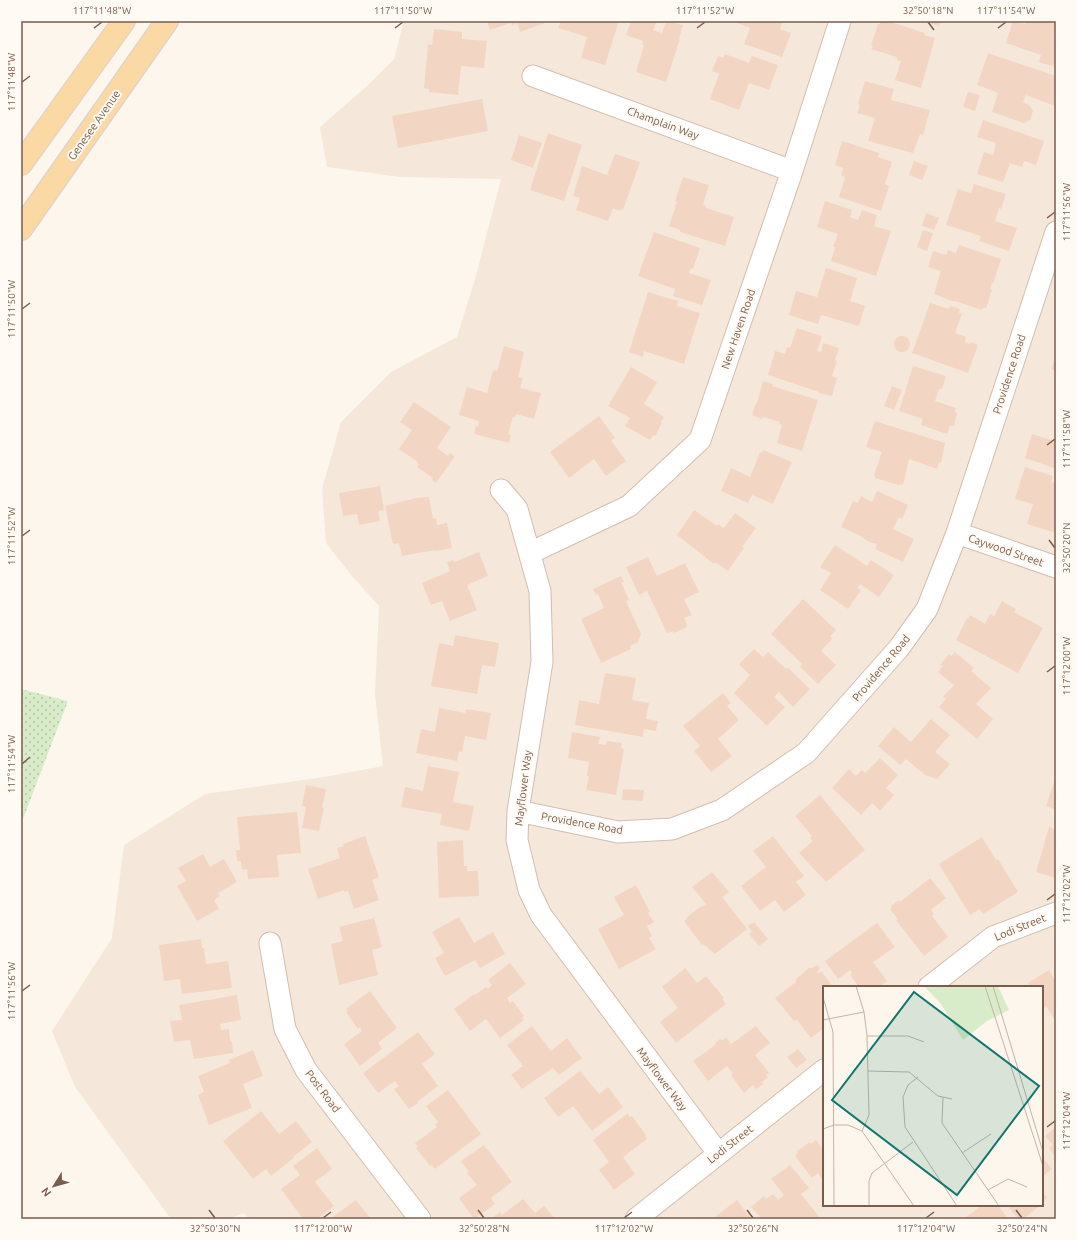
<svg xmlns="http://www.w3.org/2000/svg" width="1077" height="1240" font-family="Ubuntu,sans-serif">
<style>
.residential{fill:#f5e8da;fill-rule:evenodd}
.park{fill:url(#park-dots)}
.building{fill:#f3d5c3}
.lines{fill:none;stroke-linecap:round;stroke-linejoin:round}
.street-casing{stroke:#d1beb0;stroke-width:23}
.primary-casing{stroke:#dad1cd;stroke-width:24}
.street{stroke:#fff;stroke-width:21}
.primary{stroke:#fbd9a5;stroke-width:22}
.ticks{fill:none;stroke:#7a5c4d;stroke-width:1.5}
.labels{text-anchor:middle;stroke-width:4;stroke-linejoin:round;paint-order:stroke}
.street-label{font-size:11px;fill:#7a5c4d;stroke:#fffaf3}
.inset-road{fill:none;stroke:#c5b3a7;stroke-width:1}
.view{fill:#0f766e;fill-opacity:0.15;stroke:#0f766e;stroke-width:2}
.inset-edge{fill:none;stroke:#7a5c4d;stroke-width:2}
.neatline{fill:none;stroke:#7a5c4d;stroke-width:1.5}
.ticks-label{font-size:10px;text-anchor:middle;fill:#7a5c4d}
</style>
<defs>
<pattern id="park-dots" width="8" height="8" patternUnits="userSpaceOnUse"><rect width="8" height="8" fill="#d8ecc9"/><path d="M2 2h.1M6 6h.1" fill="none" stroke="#b4c2a5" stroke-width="1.8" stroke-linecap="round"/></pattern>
</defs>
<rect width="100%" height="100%" fill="#fdf6ec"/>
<path class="residential" d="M404,21h652v1198h-807l-5,-6 -16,6h-57l-96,-132 -23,-56 60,-93 12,-93 81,-51 119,-17 59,-11 -8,-72 4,-88 -27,-30 -26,-33 -4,-54 19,-67 50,-50 66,-35 18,-58 26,-100 -101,-2 -73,-10 -7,-40 47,-41 27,-27zM824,987h218v218h-218z"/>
<path class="park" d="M21,689l47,12 -47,123z"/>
<path class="building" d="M487,21h57l1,2 -25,9 -3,-9 -5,3 -1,-3 -21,7z
M561,21h58l-14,44 -24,-7 6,-21 -29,-9z
M631,21h26l-4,9 9,3 4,-12 17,4 -4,14h1l-14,43 -30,-10 8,-27h-2l1,-4 -17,-6z
M732,21h51l-3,8 11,4 -9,24 -38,-13 6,-16z
M881,21h6l38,12 -1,2 11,3 -14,50 -26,-8 6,-19 -4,-1v-3l-26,-8 2,-3 -2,-1 7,-21h2z
M923,21h20l-1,2h-2l-1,3z
M1013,21l12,3 1,-3h30v8l-2,8 2,1v29l-17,-5 2,-7 -35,-12z
M434,29l28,3v7l25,2 -3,27 -23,-2 -3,29 -29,-3v-3l-5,-1 4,-44 4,1z
M988,53l68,23 -1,30 -29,-11 -3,7 6,3 4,6 -3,9 -6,3 -32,-11 6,-19 -21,-8z
M725,54l24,9 3,-7 26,9 -9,25 -20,-7 -10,27 -29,-11 9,-25 -7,-3 6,-15 5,2z
M865,81l29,8 -3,11 39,10 -7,25 -3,-1 -7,19 -45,-12 7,-23 -18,-5 3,-8 -2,-1z
M968,92l12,3 -5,16 -12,-4z
M482,99l6,32 -90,17 -6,-32z
M983,120l61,21 -8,24 -12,-4 -2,6 -12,-4 -7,19 -26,-8 7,-22 9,3 3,-12 -19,-6z
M548,133l34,12 -18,56 -34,-11z
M519,135l23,8 -9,25 -22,-8z
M842,141l37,12 -1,4 14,5 -7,22 4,2 -8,25 -42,-14 6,-20 -4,-2 2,-7 -8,-3z
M615,154l25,8 -17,48 -2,-1 -1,2 -7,-3 -5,13 -32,-11 4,-12 -7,-2 9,-30 25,9z
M914,161l14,5 -6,14 -13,-5z
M683,177l26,8 -6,19 3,2v2l28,9 -9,29 -45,-14v-2l-11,-4 8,-24 -2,-1z
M974,184l32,10 -5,15 -2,-1 -4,13 22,7 -8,23 -30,-10 2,-5 -35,-11 12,-36 13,4z
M825,201l27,9 -2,7 8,3 4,-10 15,5 -3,11 17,5 -15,45 -45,-15 4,-14h-2l5,-13 -21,-7z
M926,213l13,5 -5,12 -12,-4z
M923,230l10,3 -6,18 -10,-4z
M654,232l46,16 -7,21 -2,-1 -2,5 22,7 -9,25 -29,-9 2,-7 -37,-13z
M959,245l42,14 -8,25 -1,-1 -2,6 2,1 -6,18h-3l-1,2 -27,-9v1l-21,-8 7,-23 -13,-4 5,-16 13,4 2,-5 8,3z
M826,268l31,10 -7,23 15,5 -6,20 -38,-11 -3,9 -29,-9 7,-24 21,6z
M648,292l30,9 -1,5 23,7 -16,51 -40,-13 -1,6 -14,-5z
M930,303l19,6 1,-3 10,3 -1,4 3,1 -7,19 11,4 -1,5 5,2 1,-2 7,3 -10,28 -56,-20z
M797,328l25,8 -5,15 4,1 2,-9 16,5 -4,12 2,1 -5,15 5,2 -5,18 -14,-3 1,-1 -51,-17 7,-24 10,3 2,-7 3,1z
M894 344a8 8 0 1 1 16 0a8 8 0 1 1-16 0Z
M504,346l20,6 -6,25 5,1 -3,10 21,5 -7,26 -18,-5 -1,3h-2l-5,17 3,1 -2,8 -35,-9 2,-8 2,1 1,-6 -20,-6 8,-28 20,6 6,-23 4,1z
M1054,361h2v10l-5,-2z
M913,366l33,10 -4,13h-3l-4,12 21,7 -1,4 2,1 -3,13h-4l-3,8 -26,-9 2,-6 -24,-8z
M631,367l26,15 -13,22 20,13 -3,5 1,1 -7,13 -2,-1 -3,5 -25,-14 5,-8 -22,-12z
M763,381l10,3 -1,2 46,14 -16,51 -25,-8 5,-18 -3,-1 1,-2 -17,-5 -1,2 -10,-4 4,-12h1z
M892,386l10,4 -8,20 -10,-4z
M414,402l37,25 -14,21 11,8 2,-3 5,3 -19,27 -4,-3 1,-2 -16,-11 2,-3 -2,-1 1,-1 -19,-13 13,-19 -12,-8z
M599,416l16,22 -4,2 15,21 -20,15 -12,-17 -25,19 -19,-26z
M875,421l70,22 -4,20 -2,-1 -2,7 -28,-10 -6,26 -3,-1 -1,1 -24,-7v-2l-1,-1 8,-23 -16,-5z
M1032,434l22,7 2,-5v26l-2,6 -29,-10z
M763,450l29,12 -19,42 -21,-9 -4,8 -27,-12 10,-23 19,9 10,-25 1,1z
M1025,467l28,9 -2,6 5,1v50l-29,-9 6,-20 -18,-5z
M380,486l4,24 -6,1 2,10 -21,4 -2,-11 -14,2 -4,-23z
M877,491l31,14 -6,14 -3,-2 -6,12 21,10 -11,23 -28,-13 2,-5 -8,-2 -10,-7 -18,-8 12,-26 5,2 3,-7 11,6z
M429,497l4,22 3,-1 1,7 10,-2 5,25 -16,3 -1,-1 -33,6 -3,-13 -6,1 -8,-38 31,-8z
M694,510l23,16 1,-2 6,4 11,-15 21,15 -14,19 2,1 -16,23 -13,-9 -1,2 -37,-29z
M835,545l32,21 4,-6 23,15 -15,22 -19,-13 -3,4 4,2 -13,19 -28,-19 11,-17 -11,-6z
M479,552l9,24 -21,9 10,25 -27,11 -8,-20 -11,4 -9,-22 28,-12 -3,-9 6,-2 1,2z
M648,557l9,19 28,-13 14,29 -15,7 8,16 -8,3 3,6 -1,1 1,2 -13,6 -1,-2 -6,2 -20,-42 -8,4 -13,-28z
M621,576l3,6h-3l8,18 -3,1 15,33 -3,8 -8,4 1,3 -30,14 -20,-44 23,-11 -6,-14 -2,1 -3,-6z
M803,599l33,31 -6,6 2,3 -11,12 15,14 -18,19 -18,-17 2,-3 -31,-30z
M1002,601l14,8 -2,3 29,16 -25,45 -62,-33 11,-22 1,1 2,-4 15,9 5,-10 4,2z
M455,635l44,8 -4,24 -13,-2 -5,29 -46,-8 8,-43 14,3z
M754,649l9,8 5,-5 18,17 2,-1 22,21 -17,18 -14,-15 -5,5 11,10 -18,19 -33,-33 16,-18 -11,-11z
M955,652l19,16 -3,3 20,17 -15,16 17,15 -16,20 -38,-32 7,-8 -3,-2 11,-12 -16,-13 5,-6 -3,-1 9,-11 2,2z
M605,673l31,5 -4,22 17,3 -3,16 12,2 -2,10 -12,-2 -1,8 -68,-12 4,-25 20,4z
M723,693l8,10 -4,3 12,14 -21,19 14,17 -21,16 -17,-21 6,-5 -17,-20z
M439,708l26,5 1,-4 25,4 -5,27 -21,-4 -3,16 -3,-1 -2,10 -41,-8 5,-24 14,3z
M931,719l19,16 -15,17 15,12 -13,15 -12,-4 -19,-16 -6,6 -22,-19 16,-19 17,15z
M572,732l28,5 -2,7 8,1 1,-4 15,2 -1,5 3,1 -8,46 -30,-5 3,-14h-2l2,-14 -21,-4z
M880,758l18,17 -12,13 8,7 -14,16 -8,-8 -11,12 -29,-27 17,-19 7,7 6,-6 3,3z
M428,766l31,6 -6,30 21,4 -5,25 -29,-6 2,-11 -41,-7 4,-20 18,4z
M1056,776v34l-10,-4z
M306,785l20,4 -4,18 2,1 -5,23 -17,-3 4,-21 -4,-1z
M623,789l21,1 -1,11 -21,-1z
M820,795l45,55 -39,32 -27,-29 14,-12 -3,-3 2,-2 -17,-20z
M297,812l4,41 -24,2 2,22 -31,2 -1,-10 -5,1 -1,-9h-4l-1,-11h4l-3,-33z
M1049,827l7,2v49l-20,-6z
M365,836l14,41 -7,3 7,20 -25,9 -6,-18 -4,1v-2l-26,9 -10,-30 32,-11 -3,-10 7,-2 -1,-2z
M773,836l31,40 -8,6 10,13 -22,17 -9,-12 -15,11 -19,-25 25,-19 -13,-16z
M982,837l14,23 2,-1 20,33 -35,22 -3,-5 -10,6 -31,-51z
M463,840l1,26h3v5h11l1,25 -40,2 -2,-56z
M203,854l7,13 14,-8 13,23 -19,11 2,3 -6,4 5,9 -22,12 -20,-35 9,-5 -8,-13z
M712,872l17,20 -7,5 25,32 -32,25 -12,-10 -1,1 -18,-24 3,-2 -1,-1 15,-12 1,1 4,-3 -14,-17z
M930,878l16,20 -15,12 3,4 -2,2 16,21 -24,19 -28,-36 2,-1 -8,-10 2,-2 -1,-1 8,-6 1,2z
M636,885l14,27 -2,1 6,9 -7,4 5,10 -3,2 7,11 -37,20 -21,-40 26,-14 -10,-18z
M459,917l15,26 19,-11 12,22 -25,14 -5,-8 -30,16 -10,-18 9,-5 -12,-21z
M374,918l8,29 -10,3 6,25 -39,10 -8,-41 12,-3 -4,-14z
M754,922l14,17 -9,7 -10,-12 3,-2 -4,-6z
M877,923l18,24 -22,15 14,19 -9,6h-19l-9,-12 2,-2 -2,-3 -12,9 -13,-18z
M201,939l1,9h2l2,16 22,-3 4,27 -50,6 -2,-15 -16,2 -5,-36z
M510,963l16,21 -19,14 3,5 3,-2 11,15 -2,1 2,3 -24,18 -14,-19 -16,12 -16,-22 20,-15 1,1 11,-8 2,2 4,-4 -4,-5z
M817,965l3,3 -3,4 1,2 3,-3 12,16h-9v41l-13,10 -14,-18 -3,1 -19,-23 21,-16v-3l13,-11h3z
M685,968l12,15 9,-7 18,22 -2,1 4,5 -50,39 -16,-21 18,-14 -16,-21z
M1049,970l7,12v40l-10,-16 -2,2 -2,-3v-18h-12l-2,-4z
M370,991l27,37 -19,15 4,6 -22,17 -16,-22 18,-13 -2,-4 -2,2 -12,-17 2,-1 -2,-2z
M237,995l4,25 -21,4 1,6 8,-1 1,11 2,2 1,11 -39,6 -4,-19 -16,2 -4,-21 12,-1 -3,-15z
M532,1026l19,25 16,-13 15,20 -23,17 -6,-7 -31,21 -11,-14 12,-9 -16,-21z
M756,1026l14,17 -15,12 14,18 -3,2 2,2 -6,5 2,2 -8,5 -3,-4 -9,8 -13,-18 2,-1 -6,-8 -19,15 -15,-20 22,-16v-2l5,-4 3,1 3,-3 5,7z
M418,1032l17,22 -13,10 16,22 -21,16 1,1 -9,6 -15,-20 5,-3 -4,-5 -17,12 -15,-20z
M798,1049l9,11 -11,8 -9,-11z
M253,1050l10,26 -20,8 9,24 -43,17 -11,-30 6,-3 -6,-16 32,-13 -1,-3z
M580,1071l19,23 9,-7 15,20 -31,24 -19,-25 -15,11 -14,-19z
M448,1090l33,44 -46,35 -3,-4 -2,1 -14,-18 2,-1 -3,-4 22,-16 -2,-2 3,-3 -12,-16z
M261,1111l18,23 17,-13 16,21 -19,15 1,1 -23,18 -5,-7 -13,10 -30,-38z
M628,1113l2,4 2,-1 14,19 -1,1 2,3 -24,18 12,17 -21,16 -15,-20 10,-8 -16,-22z
M1056,1127v31l-7,-10 4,-3 -8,-9z
M816,1140l8,11v31l-6,-9 -6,5 -17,-22 3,-3 -1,-2 13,-9 1,2z
M484,1145l28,37 -21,16 4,6 -21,15 -15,-21 18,-13 -10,-12 2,-1 -8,-11z
M317,1148l15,21 -17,13 19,24 -17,13h-14l-22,-30 19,-14 -7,-9z
M1042,1157l10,12 -10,8z
M790,1165l19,23 -8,6 20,25h-59l-11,-12 13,-11 2,3 7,-5 5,6 6,-5 -13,-16z
M1042,1192l5,6 -5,4z
M523,1199l12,14 9,-7 11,13h-64l9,-7 2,3z
M356,1200l15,19h-41z
M737,1200l14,19h-33l-2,-3z
M982,1205h16l10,14h-44z
M1007,1205h34l-18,14h-5z"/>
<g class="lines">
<defs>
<path id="street" d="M533,76l259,95
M501,490l16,19 23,82 2,71 -24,149 -1,29 12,50 12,25 177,238
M957,533l99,34
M530,553l99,-47 71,-66 92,-269 48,-150
M518,811l100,21 54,-3 50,-19 84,-57 93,-105 28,-39 30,-76 99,-301
M270,943l15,86 21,41 114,149
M929,987l64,-50 63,-24
M636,1219l188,-149"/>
<path id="primary" d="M21,164l103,-143
M21,229l146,-208"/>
</defs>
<use href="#street" class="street-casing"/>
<use href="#primary" class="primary-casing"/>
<use href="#street" class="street"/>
<use href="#primary" class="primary"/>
</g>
<path class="ticks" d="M928,22l6,8M94,28l8,-6M395,28l8,-6M697,28l8,-6M998,28l8,-6M22,82l8,-6M1047,218l8,-6M22,309l8,-6M1047,445l8,-6M22,536l8,-6M1049,540l6,8M1047,672l8,-6M22,764l8,-7M1047,900l8,-6M22,991l8,-6M1047,1127l8,-6M209,1210l6,8M478,1210l6,8M747,1210l6,8M1016,1210l6,8M323,1218l8,-6M624,1218l8,-6M926,1218l8,-6"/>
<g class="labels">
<g class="street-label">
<text transform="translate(663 123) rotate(20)" y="4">Champlain Way</text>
<text transform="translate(94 125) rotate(-55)" y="4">Genesee Avenue</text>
<text transform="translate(738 329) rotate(-71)" y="4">New Haven Road</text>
<text transform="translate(1009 374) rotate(-72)" y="4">Providence Road</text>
<text transform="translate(1006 550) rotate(19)" y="4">Caywood Street</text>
<text transform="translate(881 668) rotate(-50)" y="4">Providence Road</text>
<text transform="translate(523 788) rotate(-83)" y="4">Mayflower Way</text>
<text transform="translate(582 823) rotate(10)" y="4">Providence Road</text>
<text transform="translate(1020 927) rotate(-22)" y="4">Lodi Street</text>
<text transform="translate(662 1079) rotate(53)" y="4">Mayflower Way</text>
<text transform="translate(323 1091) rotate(53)" y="4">Post Road</text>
<text transform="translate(730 1144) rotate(-38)" y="4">Lodi Street</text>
</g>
</g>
<g transform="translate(823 986)">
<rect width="220" height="220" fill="#fdf6ec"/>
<path d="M101,0h74l11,24 -22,11 -24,19 -22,-36z" fill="#d8ecc9"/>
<path class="inset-road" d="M33,0l8,26 3,24 2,79 -7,16M162,0l58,180M170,0l50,166M0,11l10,35 1,174M0,34l41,-8M44,50h41l16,6M45,85l41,1 29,24 14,3M95,91l-10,8 -5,12 2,30 52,79M120,111l-1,26 57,83M0,143l11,-4h14l14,6 52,75M139,167l29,-19M165,204l20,-11 19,8M46,220v-25l3,-8 41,-31"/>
<path class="view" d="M91,6l125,94 -82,109 -125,-95z"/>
<rect width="220" height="220" class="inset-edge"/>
</g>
<rect width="1077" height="1240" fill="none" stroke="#fffaf3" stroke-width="44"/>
<g transform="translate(54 1186) rotate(233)" stroke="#fffaf3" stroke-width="3" paint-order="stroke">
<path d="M0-3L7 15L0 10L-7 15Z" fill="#7a5c4d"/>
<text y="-6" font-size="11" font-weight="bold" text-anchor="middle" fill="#7a5c4d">N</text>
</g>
<rect x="22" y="22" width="1033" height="1196" class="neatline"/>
<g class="ticks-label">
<text x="102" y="14">117°11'48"W</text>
<text x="403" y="14">117°11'50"W</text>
<text x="705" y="14">117°11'52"W</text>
<text x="928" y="14">32°50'18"N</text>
<text x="1006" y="14">117°11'54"W</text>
<text transform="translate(11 82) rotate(-90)" y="4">117°11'48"W</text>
<text transform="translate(1066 212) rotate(-90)" y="4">117°11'56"W</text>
<text transform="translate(11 309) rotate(-90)" y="4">117°11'50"W</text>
<text transform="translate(1066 439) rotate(-90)" y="4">117°11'58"W</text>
<text transform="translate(11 536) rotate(-90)" y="4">117°11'52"W</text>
<text transform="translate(1066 548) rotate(-90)" y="4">32°50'20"N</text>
<text transform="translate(1066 666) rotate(-90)" y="4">117°12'00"W</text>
<text transform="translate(11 764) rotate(-90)" y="4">117°11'54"W</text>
<text transform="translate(1066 894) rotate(-90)" y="4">117°12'02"W</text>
<text transform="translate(11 991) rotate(-90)" y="4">117°11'56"W</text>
<text transform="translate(1066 1121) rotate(-90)" y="4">117°12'04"W</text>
<text x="215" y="1232">32°50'30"N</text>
<text x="323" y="1232">117°12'00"W</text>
<text x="484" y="1232">32°50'28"N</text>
<text x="624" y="1232">117°12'02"W</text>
<text x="753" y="1232">32°50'26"N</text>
<text x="926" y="1232">117°12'04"W</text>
<text x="1022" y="1232">32°50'24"N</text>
</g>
</svg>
